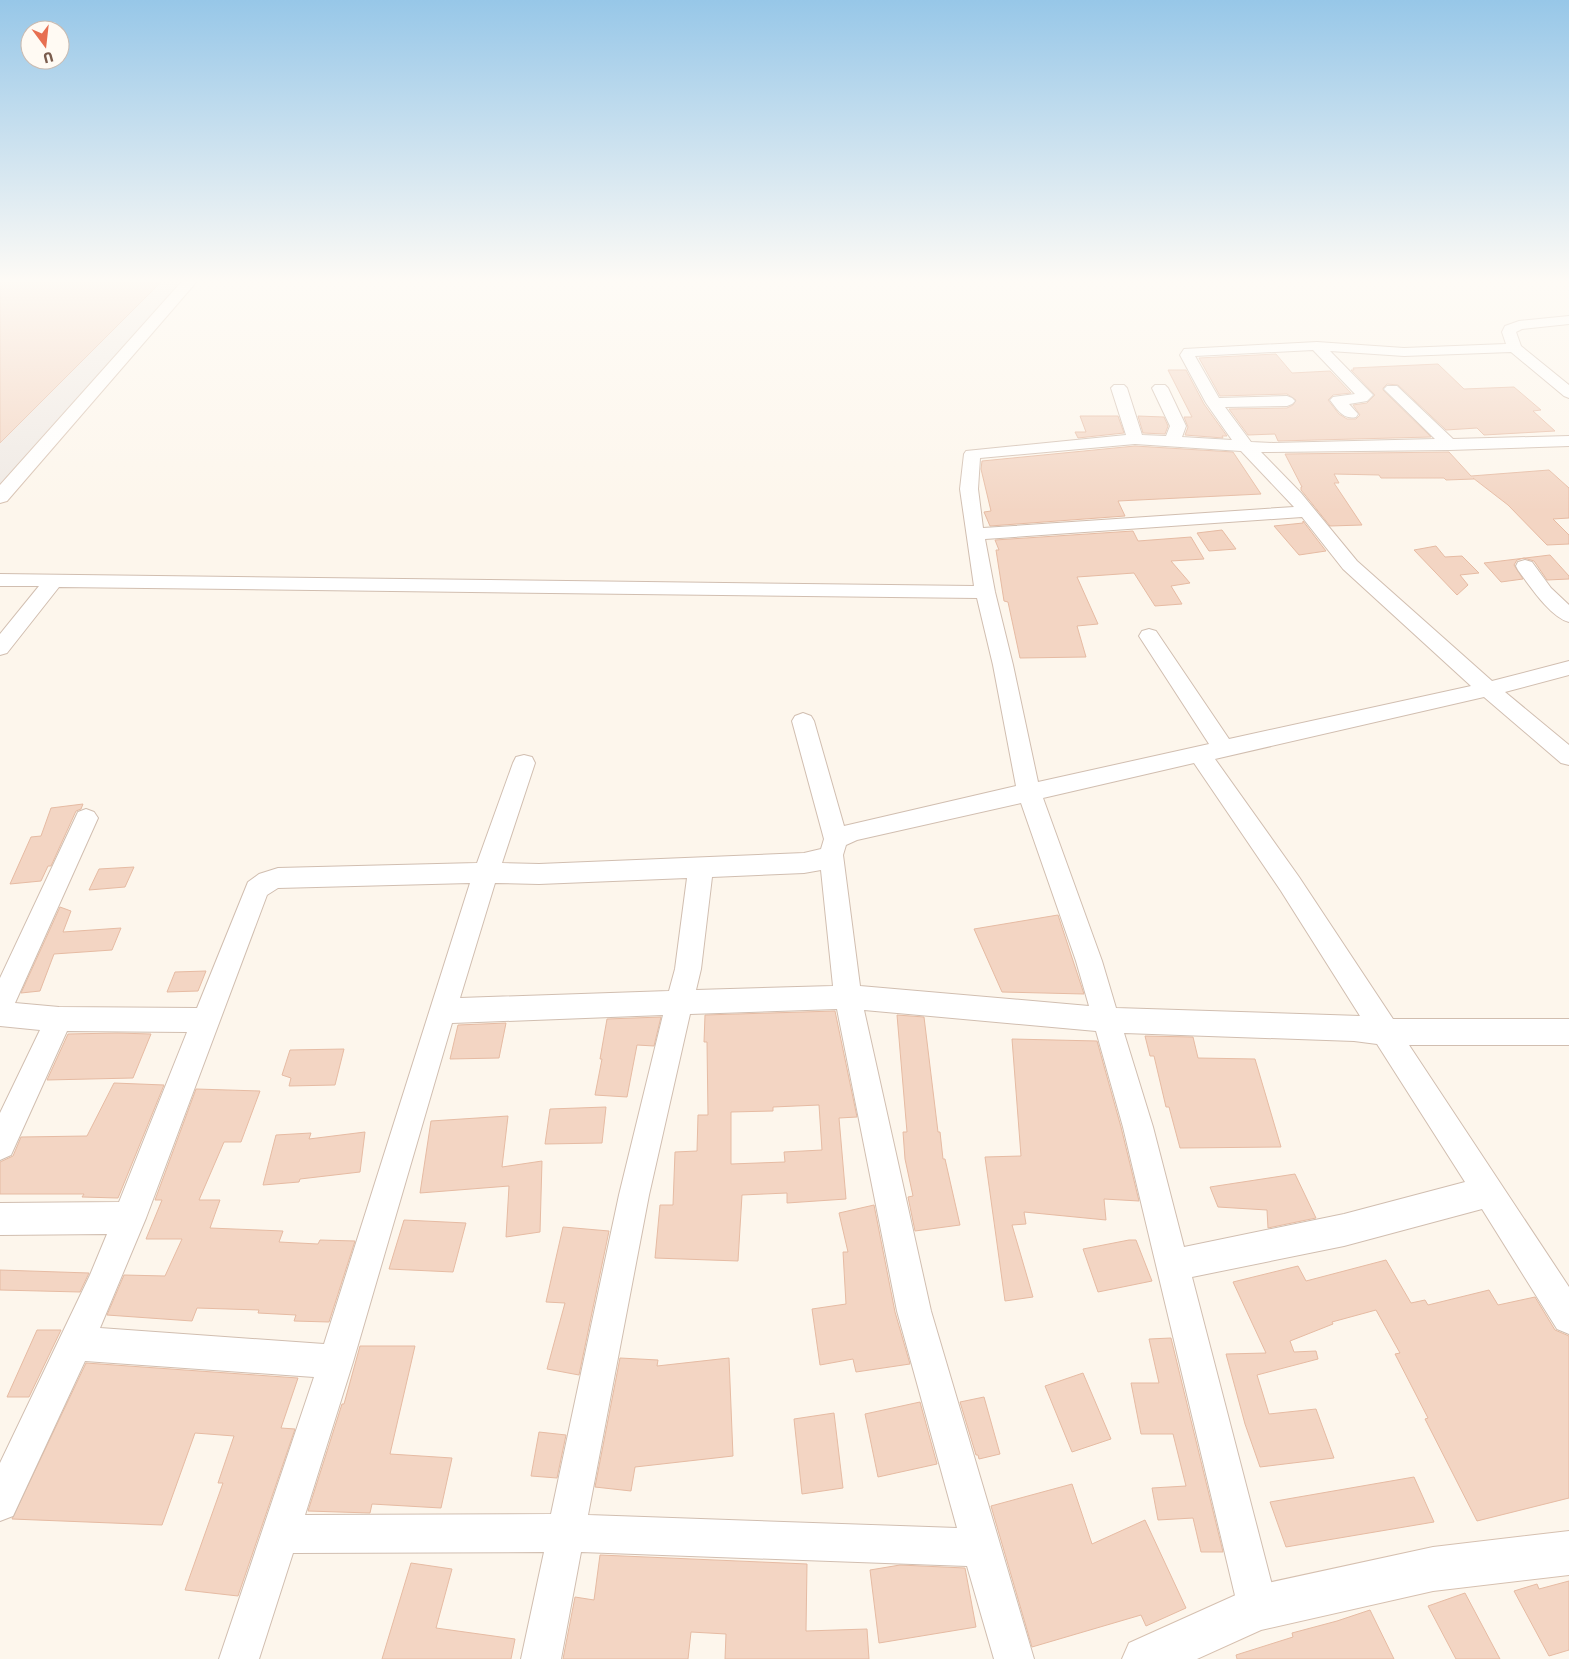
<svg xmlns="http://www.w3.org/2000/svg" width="1569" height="1659" font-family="Jost,sans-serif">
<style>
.industrial{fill:#efe9e4}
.building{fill:#f3d5c3;stroke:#e6bba3;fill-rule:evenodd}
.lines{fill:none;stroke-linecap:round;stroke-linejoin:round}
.street-casing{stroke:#d1beb0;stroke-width:2}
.secondary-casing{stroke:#d6c0b0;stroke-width:2}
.street{fill:#fff;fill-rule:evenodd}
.secondary{fill:#fff;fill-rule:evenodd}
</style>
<rect width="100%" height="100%" fill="#fdf6ec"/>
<path class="industrial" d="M0,279h187l-187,208z"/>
<path class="building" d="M0,282l160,1 -160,160z
M1276,354l16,19 38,-2 21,22 -18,2 -5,5 11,14 8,5h9l4,-4 -7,-10 14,-2 8,-8 -24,-25h3l-1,-2 85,-4 26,25 50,-2 27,23 -8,1 22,20 -71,4 -7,-7 -31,2 -48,-45 -11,-1 -4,4v2l48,47 -153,4 -3,-7 -27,1 -19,-26 58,-1 6,-3 3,-5 -9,-6 -67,2 -21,-38z
M1168,370h18l18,34 23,32h-5l1,2 -38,-3 3,-8 -4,-10h8z
M1080,416h38l6,17 -46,5 -3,-6h11z
M1138,416l26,1 4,9 -3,8 -22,-1z
M1135,446l98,6 28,42 -143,7 7,15 -135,10 -6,-14 7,-1 -10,-42 1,-8z
M1449,452l22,24 78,-6 20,18v30l-16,1 16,16v9l-22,1 -39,-40 -35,-27 1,1 -28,1 -2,-2h-63l-2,-3 -45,-1 5,9h-5l28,42 -32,1 -29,-36v-3h1l-17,-33z
M1303,521l23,30 -27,4 -25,-29 29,-3z
M1222,530l14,19 -27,2 -12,-18z
M1133,531l5,10 53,-4 13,22 -33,2 19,22 -19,3 11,18 -27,2 -21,-33 -57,4 21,47 -21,2 9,31 -66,1 -12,-56 -4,-1 -8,-51h3l-4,-10z
M1436,546l9,11 17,-1 17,17 -19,2 8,10 -11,10 -43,-45z
M1550,555l19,21v3l-22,1 -13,-19 -10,-3 -7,2 -3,5 9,14 -22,3 -17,-19z
M83,804l-2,5 -5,2 -25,55h-3l-7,15 -31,3 21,-47 10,-1 10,-28z
M134,867l-9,20 -36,3 10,-21z
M60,907l11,4 -8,21 58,-4 -9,22 -58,4 -14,37 -19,2z
M1058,915l26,79 -82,-2 -28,-63z
M206,971l-8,20 -31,1 8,-20z
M835,1011l22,106 -18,1 7,81 -59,4v-10l-45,2 -4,66 -83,-3 5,-53h13l2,-53 22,-1 1,-36h10l-1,-73h-3l1,-27zM819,1105l3,45 -38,2 1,10 -54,2v-52l42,-1v-4z
M897,1015l27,2 14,115h2l3,27h2l15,66 -45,6 -7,-34 5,-1 -8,-37 -2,-27h4z
M661,1017l-7,29 -17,-1 -10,52 -32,-2 7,-36h-2l7,-40z
M506,1023l-7,35 -49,1 8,-34z
M117,1033l34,1 -18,44 -86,2 21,-46z
M1145,1036l48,1 5,21 57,1 26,88 -101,1 -11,-41h-3l-12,-51h-4z
M1012,1039l85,2 24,86 18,74 -35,-2 2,21 -82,-8 2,12 -14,1 21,72 -28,4 -20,-144 36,-1z
M344,1049l-9,36 -46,1 2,-8 -9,-3 8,-25z
M114,1083l50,2 -46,113 -36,-1 2,-3h-84v-32l13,-6 8,-19 66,-1z
M196,1089l64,2 -19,51h-17l-25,58h21l-10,28 73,3 -4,11 39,2 2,-4 35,1 -26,81 -35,-1 2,-6 -38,-2 1,-3 -62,-2 -5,13 -85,-6 17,-40 41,1 17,-37h-36l16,-39h-7z
M606,1107l-4,36 -57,1 5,-35z
M508,1116l-6,51 40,-6 -2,71 -34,5 3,-51 -89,7 11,-72z
M365,1132l-5,40 -60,7 -1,3 -36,3 13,-50 35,-2 -2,6z
M1295,1174l21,44 -48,10 -1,-18 -49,-3 -8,-20z
M874,1205l21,107 15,52 -54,8 -3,-13 -33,6 -8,-56 34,-5 -3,-52h5l-9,-39z
M404,1220l62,3 -13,49 -64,-3z
M563,1227l46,4 -30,144 -32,-6 18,-66 -19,-1z
M1129,1240h7l16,41 -54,11 -15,-43z
M1386,1260l25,43 14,-3 3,5 61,-15 9,15 37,-8 20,33 14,6v162l-92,23 -52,-102 3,-1 -33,-64 5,-1 -24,-43 -44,12 1,2 -43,17 4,11 22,-1 2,8 -61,16 12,39 47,-5 18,49 -74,9 -15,-43 -19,-70 40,-1 -33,-71 65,-16 8,15z
M0,1270l89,3 -9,19 -80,-2z
M37,1330h24l-32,67h-22z
M1171,1338l52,214h-22l-8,-34 -35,2 -6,-32 34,-2 -13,-52h-32l-10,-51h28l-10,-44z
M360,1346h55l-25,108 62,4 -11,50 -69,-4 -2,9 -62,-2 34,-107h2z
M620,1358l38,2 -1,6 72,-8 4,98 -98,11 -4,24 -36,-4z
M86,1363l212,15 -17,50 14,1 -57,167 -53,-6 38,-107h-5l16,-47 -39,-3 -33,92 -150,-6z
M1083,1373l28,66 -39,13 -27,-66z
M984,1397l16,57 -21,5 -1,-4h-2l-16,-53z
M920,1402l17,62 -59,13 -13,-63z
M834,1413l9,75 -41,6 -8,-75z
M539,1432l27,3 -9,43 -26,-2z
M1414,1477l20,45 -148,25 -16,-45z
M1072,1484l20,60 53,-24 41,88 -40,18 -5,-11 -109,32 -41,-141z
M600,1555l207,9 -1,67 61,-2 2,30h-144l1,-25 -35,-2 -3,27h-125l12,-62 19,3z
M411,1563l41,6 -16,59 79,11 -4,20h-129z
M900,1565l65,3 11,59 -97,16 -9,-73z
M1569,1581v69l-20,6 -35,-65 23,-7 2,5z
M1465,1593l35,66h-44l-28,-53z
M1370,1610l24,49h-157l-1,-4 57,-18 -1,-4 45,-12z"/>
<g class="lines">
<defs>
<path id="street" d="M1569,316v8l-47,5 -6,3 5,14 48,39v13l-5,-2 -53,-44 -107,4 -74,-5 43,44 -6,6 -18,3 9,10 -2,3c-13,3 -19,-8 -26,-17l3,-3 22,-3 -42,-44 -118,6 24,42 68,-2 5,2 3,3 -3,3 -5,2 -62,1 26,35 22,1 162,-4 -48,-47 -3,-3 3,-3h10l56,53 116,-3v10l-119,4 -189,2 40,41 56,68 135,120 77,-20v14l-64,17 64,53v20l-8,-2 -77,-66 -269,62 84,118 94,142h176v26h-160l160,242v47l-12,-5 -75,-120 -138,37 -152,31 86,331 -6,14 -14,6 -14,-6 -6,-14 -115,-481 -27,-96 -232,-21 67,301 103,348h-40l-27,-93 -386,-14 -20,107h-40l23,-107 -251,1 -34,106h-40l95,-282 -229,-16 -72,155 -13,5v-58l90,-188 17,-41 -107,1v-32l119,-1 68,-170 -120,-1 -56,124 -11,5v-47l40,-83 -40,-4v-48l78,-166 8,-3 8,3 4,6 -83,185 44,4 138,1 51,-126 11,-8 19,-6 199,-5 36,-100 3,-6 8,-2 8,2 3,6 -33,100 37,1 265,-11 17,-4 3,-10 -32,-118 3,-5 8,-3 8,3 3,5 30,105 172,-40 -23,-121 -16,-67 -918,-11 -52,66 -7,2v-21l39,-48h-39v-12l974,12 -14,-97 4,-35 2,-3 160,-16 -15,-47 3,-3h10l3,3 15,47 24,1 4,-10 -18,-38 3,-3h10l3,3 18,38 -4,11 50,3 -26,-37 -26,-48 4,-6 133,-7 87,6 102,-4 -4,-12 3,-6 14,-5zM1135,444l106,7 53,56 -311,21 -5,-39 2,-31zM1302,517l41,52 128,117 -242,53 -73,-108 -7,-2 -7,2 -3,5 70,108 -171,38 -25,-117 -18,-73 -10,-53zM1194,763l87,128 79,125 -244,-8 -14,-47 -59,-163zM1021,803l55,158 13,45 -229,-20 -17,-131 3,-10 11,-5zM821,870l12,116 -137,4 5,-21 11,-92 92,-4zM687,878l-12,91 -6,22 -209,7 35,-115 44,1zM470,883l-146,461 -224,-16 46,-110 121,-323 11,-7zM837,1009l60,302 60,217 -369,-13 61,-320 41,-181zM663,1015l-44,180 -68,319 -246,1 48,-153 99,-339zM1124,1033l230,8 23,3 88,138 -121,32 -160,33 -31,-120z
M1525,560l7,2 19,26 18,17v17c-19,-5 -39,-36 -51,-52l-2,-4 2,-4z"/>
<path id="secondary" d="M184,279h15l-192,222 -7,2v-18z
M1569,1531v44l-136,16 -172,39 -64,29h-75l7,-16 129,-58 175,-38z"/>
</defs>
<use href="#street" class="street-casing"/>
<use href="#secondary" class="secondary-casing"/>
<use href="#street" class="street"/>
<use href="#secondary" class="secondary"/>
</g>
<linearGradient id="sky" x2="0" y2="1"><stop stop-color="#97c7e8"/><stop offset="0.55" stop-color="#fefbf6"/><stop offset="1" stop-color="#fefbf6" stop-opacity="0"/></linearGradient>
<rect width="1569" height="511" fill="url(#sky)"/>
<g transform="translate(45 45) rotate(165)"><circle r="24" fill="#fffaf3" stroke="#cabbb1"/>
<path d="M0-4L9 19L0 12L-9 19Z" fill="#e76f51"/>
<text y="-8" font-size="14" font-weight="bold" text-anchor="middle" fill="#7a5c4d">U</text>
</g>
</svg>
